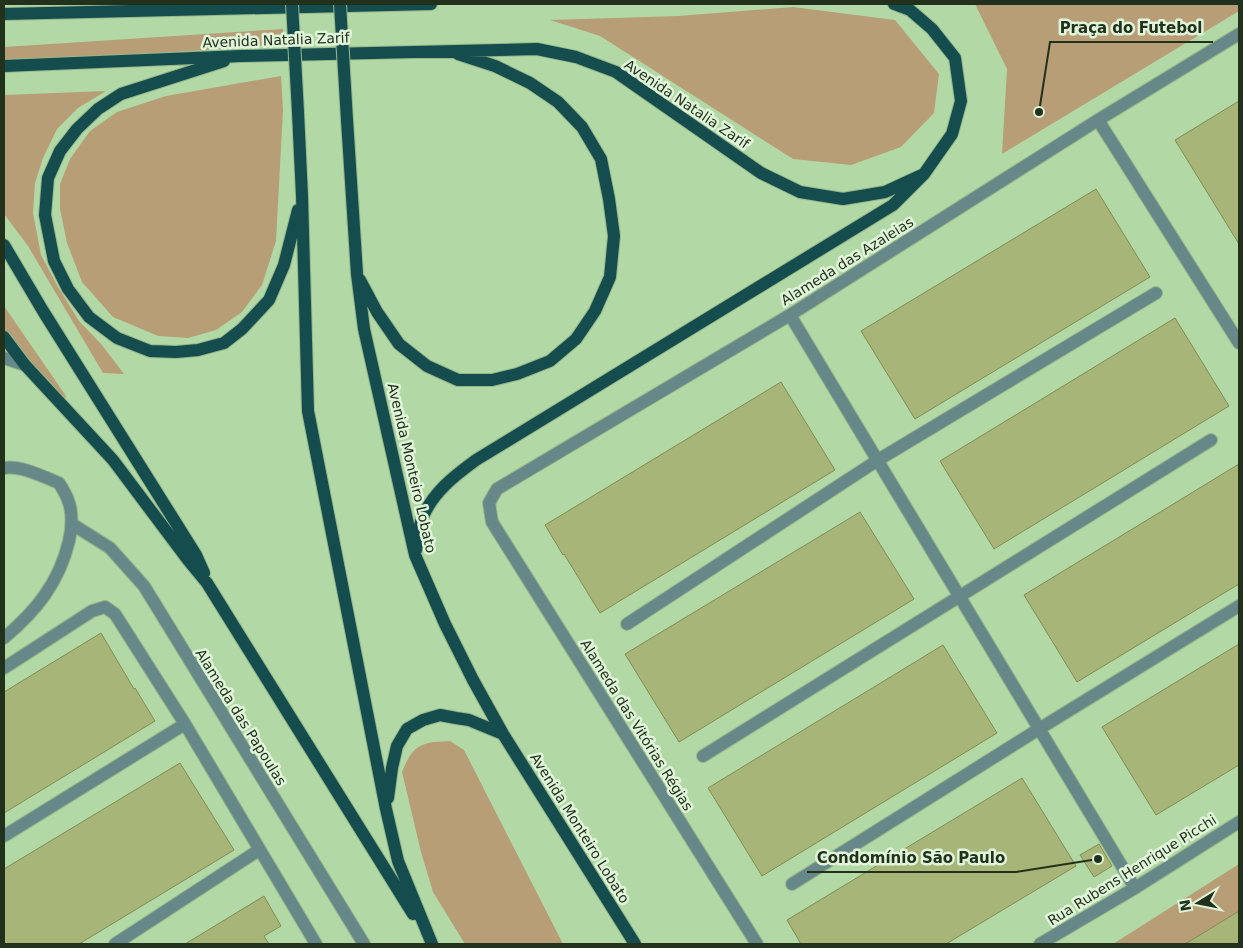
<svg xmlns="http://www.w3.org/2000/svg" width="1243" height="948" font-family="'DejaVu Sans',sans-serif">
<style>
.green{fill:#b79e77}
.building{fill:#a8b578;stroke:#818c52}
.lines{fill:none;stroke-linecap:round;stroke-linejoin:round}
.minor-casing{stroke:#95b78a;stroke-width:14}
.major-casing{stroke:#95b78a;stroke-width:14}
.minor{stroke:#678888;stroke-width:12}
.major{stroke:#154d4e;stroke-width:12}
.major-bridge-casing{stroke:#95b78a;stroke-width:14;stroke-linecap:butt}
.major-bridge{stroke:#154d4e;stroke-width:12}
.labels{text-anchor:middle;stroke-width:5;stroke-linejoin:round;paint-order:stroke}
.street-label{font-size:14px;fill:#22311c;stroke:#e0f4d9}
.leader{fill:none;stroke:#22311c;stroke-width:2}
.callout-dot{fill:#22311c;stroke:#e0f4d9;stroke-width:2}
.callout-label{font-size:15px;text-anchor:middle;font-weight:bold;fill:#22311c;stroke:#e0f4d9;stroke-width:5;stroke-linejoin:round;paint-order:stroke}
</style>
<rect width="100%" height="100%" fill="#b2d9a5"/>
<path class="green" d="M975,4h264v7l-237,143 5,-85z
M793,7l102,13 44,54 -5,39 -33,34 -50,18 -58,-6 -193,-123 -50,-16 128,-4z
M283,29v15l-91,7 -188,12v-16z
M281,76l2,34 -7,131 -14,44 -20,27 -26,18 -28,8 -30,-2 -45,-19 -31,-35 -15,-39 -7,-34v-25l10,-25 20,-28 27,-19 49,-16z
M106,91l-28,17 -21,21 -14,29 -8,25 -2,30 8,42 17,32 21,34 23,24 22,29 -21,-1 -75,-127 -24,-32v-119z
M4,306l62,90 -2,4 -60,-58z
M450,741l14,9 99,194h-98l-32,-52 -12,-40 -19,-80c11,-28 20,-30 48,-31z
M1239,864v80h-126z"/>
<path class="building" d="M1239,101v143l-64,-104z
M1096,189l54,88 -235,142 -54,-88z
M1175,318l54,88 -235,143 -54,-88z
M781,382l54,88 -235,143 -36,-59 -1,1 -18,-30z
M1239,464v120l-162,98 -53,-87z
M860,512l54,87 -235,143 -54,-88z
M101,633l33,56 1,-1 20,33 -151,92v-121z
M1239,644v121l-83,50 -54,-88z
M943,645l54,88 -235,143 -54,-88z
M180,763l54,87 -155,94h-75v-75z
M1022,778l54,88 -130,78h-145l-14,-24z
M1099,844l13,22 -18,11 -14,-22z
M264,896l17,30 -17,10 5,8h-84z
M1239,911v33h-54z"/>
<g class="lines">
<defs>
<path id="minor" d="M1098,120l141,223
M790,315l345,573
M4,358l21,7
M4,468c16,-3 40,9 55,15 3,5 7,11 9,17 5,13 4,28 1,41 -10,42 -33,70 -65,97
M72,524l38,24 34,38 220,358
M627,624l251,-164 278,-167
M4,668l88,-57 13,-4 10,7 70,110 131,220
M703,756l508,-316
M4,836l181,-112
M792,884l247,-155 200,-123
M115,944l144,-94
M757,944l-265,-422 -3,-19 8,-14 293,-174 308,-195 141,-86
M1040,944l95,-56 104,-66"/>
<path id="major" d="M4,14l427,-10
M224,61l-103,33 -23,15 -21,20 -17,22 -12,27 -3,37 9,46 14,28 21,28 28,21 33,13 26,1 22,-2 26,-7 18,-14 27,-29 15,-35 14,-55
M4,66l237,-10 296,-7 39,8 40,15 145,101 39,19 43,7 42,-7 39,-18
M298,112l4,84 6,215 78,398 12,52 34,83
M347,120l10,154 7,55 51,226 30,69 28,56 30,54 132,210
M4,245l39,66 153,244 8,18
M360,280l17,32 22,32 28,22 31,14h34l25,-6 33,-13 26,-22 19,-28 15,-34 4,-41 -5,-37 -8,-40 -19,-32 -24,-25 -28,-19 -35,-17 -37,-12
M4,337l21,28 88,95 75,100 19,23 206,331
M416,550c2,-10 2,-21 6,-31 10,-26 32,-43 54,-59l417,-255 31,-31 28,-40 9,-33 -6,-43 -23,-29 -22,-19 -16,-6
M388,798l4,-30 5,-22 10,-17 16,-9 17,-5 16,3 13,2 34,14"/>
</defs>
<use href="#minor" class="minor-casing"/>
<use href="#major" class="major-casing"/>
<use href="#minor" class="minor"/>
<use href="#major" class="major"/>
<defs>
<path id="major-bridge" d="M292,4l6,108
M340,4l7,116"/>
</defs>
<use href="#major-bridge" class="major-bridge-casing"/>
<use href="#major-bridge" class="major-bridge"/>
</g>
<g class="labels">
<g class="street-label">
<text transform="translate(276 40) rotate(-2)" y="5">Avenida Natalia Zarif</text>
<text transform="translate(687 104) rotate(34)" y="5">Avenida Natalia Zarif</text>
<text transform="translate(847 261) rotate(-32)" y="5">Alameda das Azaleias</text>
<text transform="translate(412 468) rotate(77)" y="5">Avenida Monteiro Lobato</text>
<text transform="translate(241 717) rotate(58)" y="5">Alameda das Papoulas</text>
<text transform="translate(637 725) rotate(58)" y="5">Alameda das Vitórias Régias</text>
<text transform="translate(580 828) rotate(58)" y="5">Avenida Monteiro Lobato</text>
<text transform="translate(1132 870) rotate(-32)" y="5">Rua Rubens Henrique Picchi</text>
</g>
</g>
<path class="leader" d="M1039 112L1050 42H1213M1098 859L1016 872H807"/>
<g class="callout-dot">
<circle cx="1039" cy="112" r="5"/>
<circle cx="1098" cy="859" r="5"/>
</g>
<g class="callout-label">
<text x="1131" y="33">Praça do Futebol</text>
<text x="911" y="863">Condomínio São Paulo</text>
</g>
<rect width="1243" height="948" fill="none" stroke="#22311c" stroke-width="10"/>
<g transform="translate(1198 903) rotate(260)" stroke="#e0f4d9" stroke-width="4" paint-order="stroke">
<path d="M0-4L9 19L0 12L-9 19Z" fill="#22311c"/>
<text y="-8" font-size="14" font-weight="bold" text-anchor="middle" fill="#22311c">N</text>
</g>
</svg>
